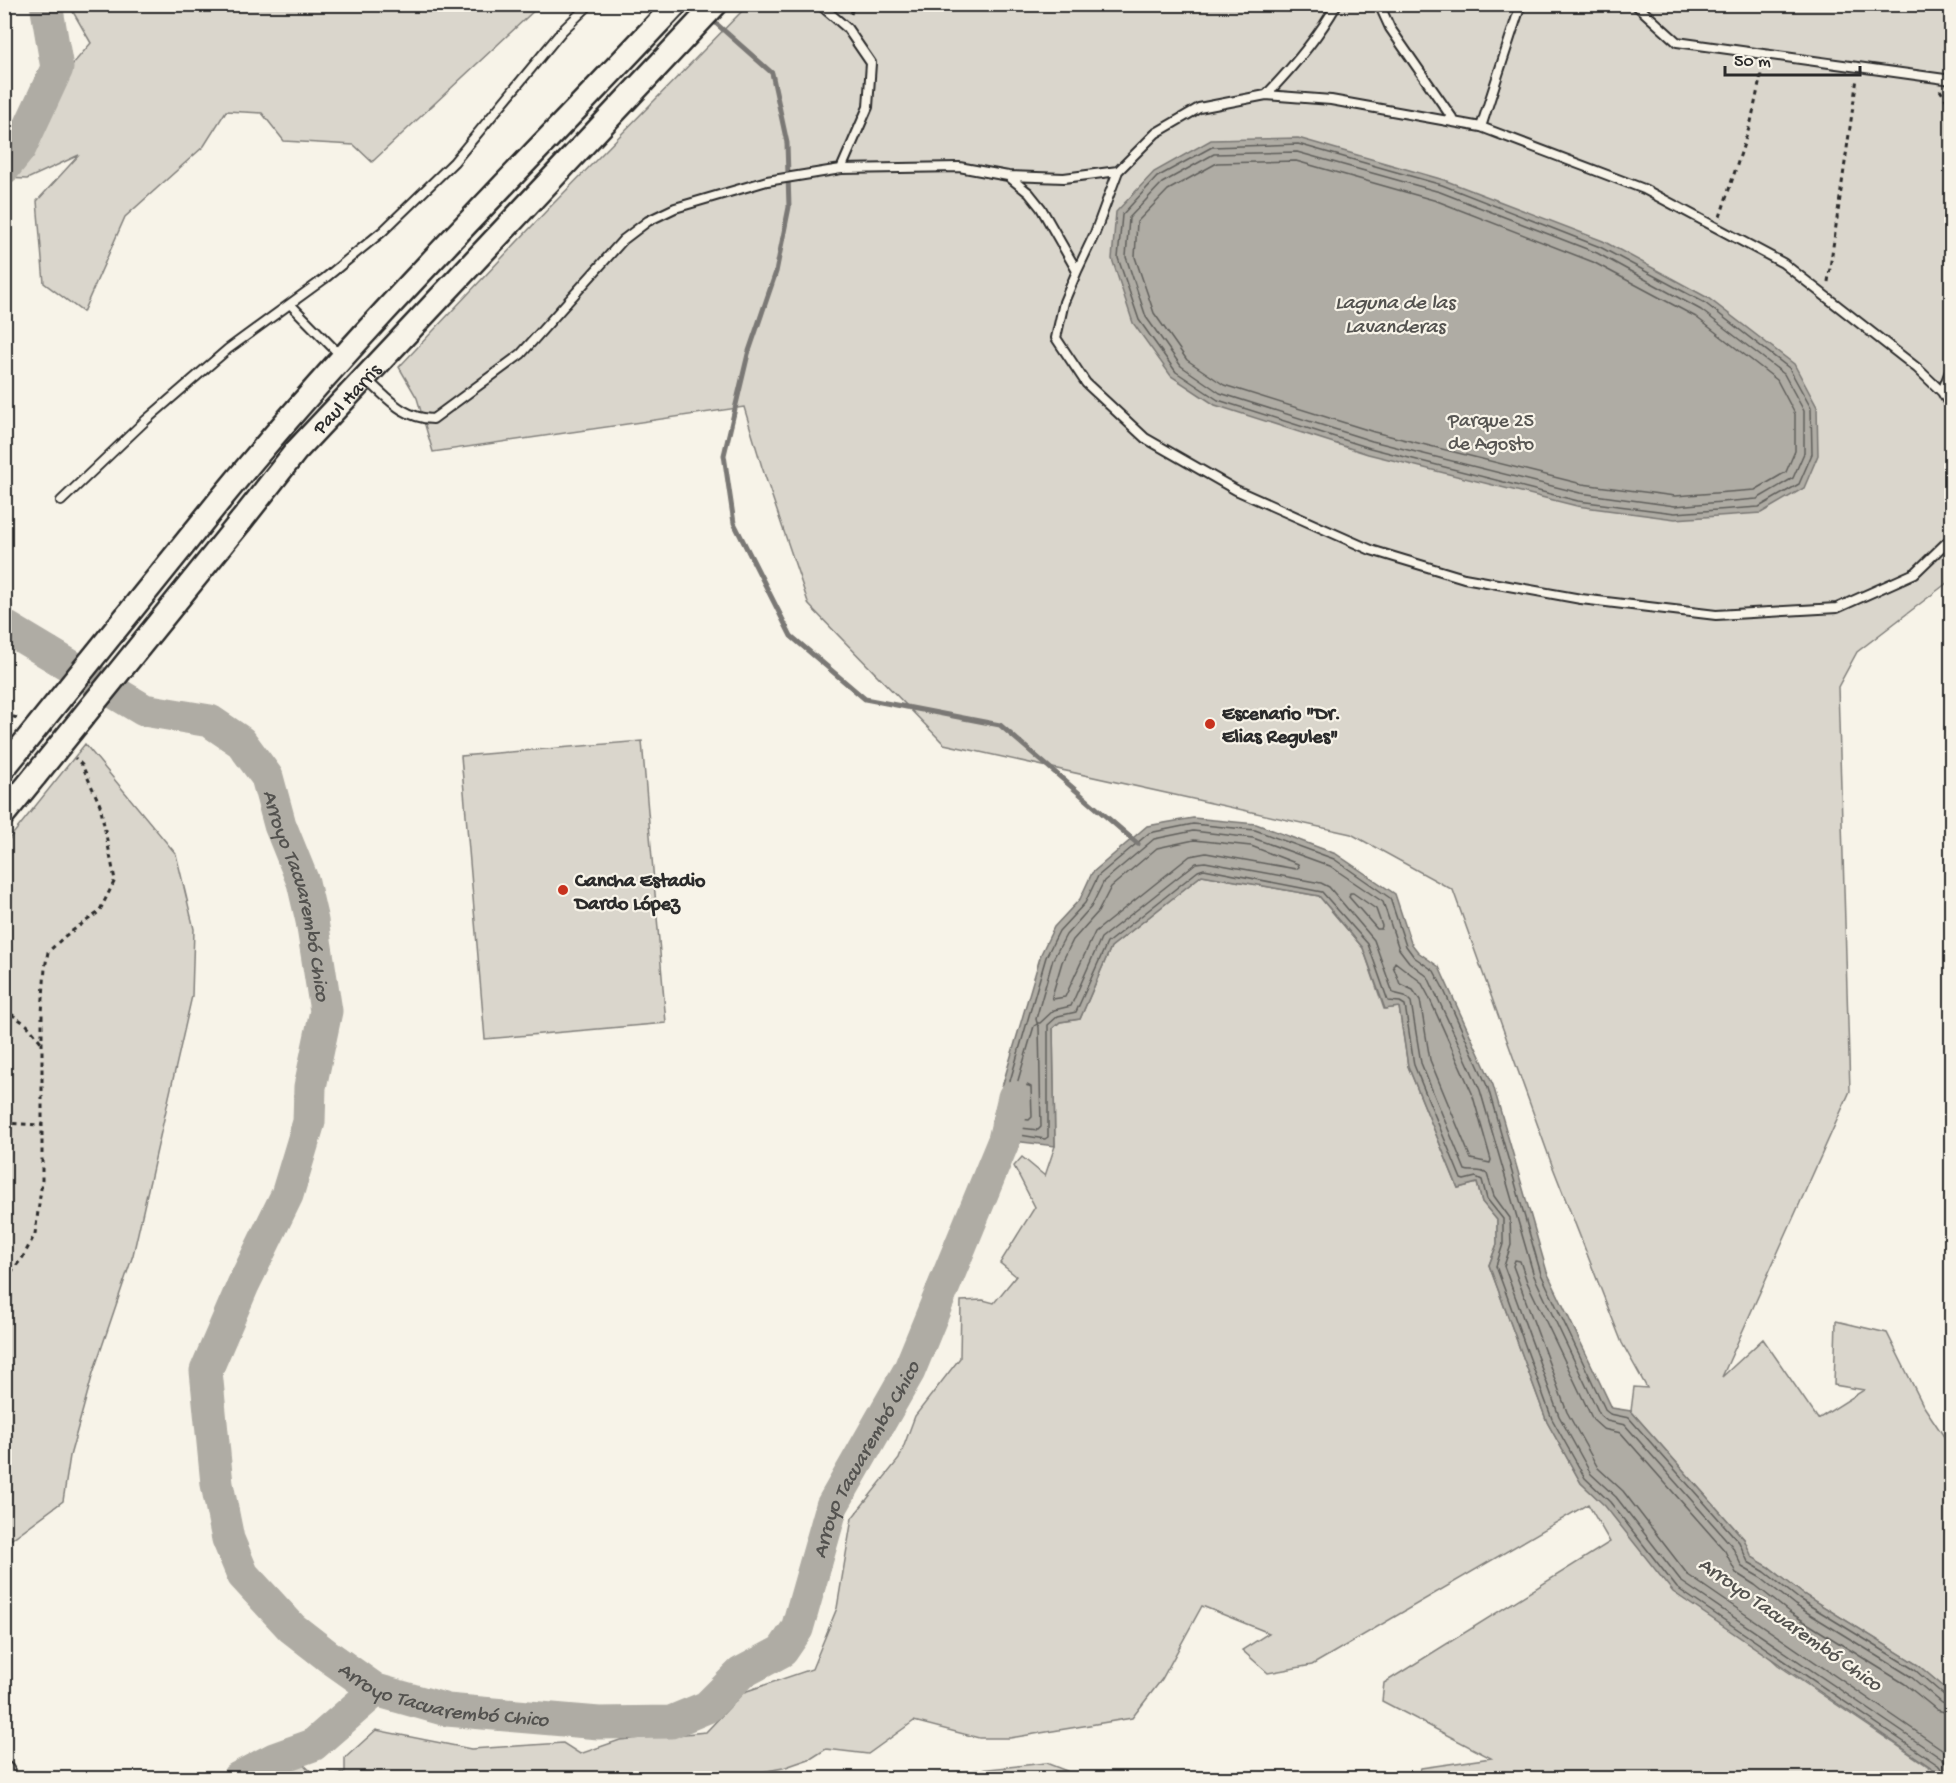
<svg xmlns="http://www.w3.org/2000/svg" width="1956" height="1783" font-family="'Gochi Hand',sans-serif">
<style>
.green{fill:#dad6cc;stroke:#82807c;stroke-width:1.5}
.water{fill:#afaca4;stroke:#7a7874;stroke-width:1.5}
.lines{fill:none;stroke-linecap:round;stroke-linejoin:round}
.shore{stroke:#605f5b;stroke-width:1.5}
.stream{stroke:#7a7874;stroke-width:5}
.river{stroke:#afaca4;stroke-width:33}
.service-casing{stroke:#2b2b2b;stroke-width:12}
.tertiary-casing{stroke:#2b2b2b;stroke-width:24}
.secondary-casing{stroke:#2b2b2b;stroke-width:27}
.path{stroke:#2b2b2b;stroke-width:3;stroke-dasharray:4.5 4.5;stroke-linecap:butt}
.service{stroke:#f7f3e8;stroke-width:8}
.tertiary{stroke:#f7f3e8;stroke-width:20}
.secondary{stroke:#f7f3e8;stroke-width:22}
.secondary-bridge-casing{stroke:#2b2b2b;stroke-width:27;stroke-linecap:butt}
.secondary-bridge{stroke:#f7f3e8;stroke-width:22}
.poi-dot{fill:#c8321e;stroke:#f7f3e8;stroke-width:2}
.labels{text-anchor:middle;stroke-width:4.5;stroke-linejoin:round;paint-order:stroke}
.street-label{font-size:20px;fill:#2b2b2b;stroke:#f7f3e8}
.park-label{font-size:20px;fill:#575653;stroke:#f7f3e8}
.poi-label{font-size:20px;font-weight:bold;fill:#2b2b2b;stroke:#f7f3e8;text-anchor:start}
.water-label{font-size:21px;font-style:italic;fill:#53524f;stroke:#f7f3e8}
</style>
<rect width="100%" height="100%" fill="#f7f3e8"/>
<filter id="ink" filterUnits="userSpaceOnUse"><feTurbulence type="fractalNoise" baseFrequency=".0167" numOctaves="2"/><feDisplacementMap in="SourceGraphic" scale="12" xChannelSelector="R" yChannelSelector="G"/><feConvolveMatrix kernelMatrix="1 2 1 2 8 2 1 2 1" color-interpolation-filters="sRGB"/></filter>
<g filter="url(#ink)">
<path class="green" d="M69,5h471l-168,157 -18,-17 -70,-4 -22,-28 -36,-2 -22,35 -79,71 -42,95 -39,-29 -7,-82 42,-46 -52,24 -23,-1 1,-35 86,-100z
M748,5h1203v575l-94,72 -19,35 12,404 -128,286 41,-38 55,80 46,-29 -30,-5 2,-64 51,12 36,72 28,42v246l-33,-28 -115,-71 -34,-27 -18,-10 -7,-18 -113,-128 3,-24 13,1 -25,-45 -70,-178 -99,-275 -102,-56 -407,-90 -135,-139 -47,-138 -18,-60 -311,45 -16,-54 -18,-31 152,-161z
M642,741l24,282 -181,16 -24,-283z
M85,744l91,110 18,75 -2,67 -59,259 -40,118 -23,83 -7,45 -58,43v-700z
M1202,875l117,21 44,52 21,61 15,-2 9,59 50,122 19,-5 5,19 15,18v24l-8,21 58,157 34,61 197,182 157,106 7,7h-525l4,-10 70,-10 -109,-57 2,-18 226,-141 -22,-38 -276,161 -44,8 -26,-23 27,-17 -67,-27 -40,73 -30,39 -122,20h-31l-65,-17 -46,33 -42,-5 -14,9 -29,10 -54,10h-398l14,-6v-14l31,-28 95,19 92,-6 17,11 40,-14 86,-8 38,-40 68,-23 25,-61 15,-90 47,-59 16,-43 45,-58 1,-57 22,-1 11,3 22,-27 -16,-13 35,-56 -21,-41 8,-9 23,19 10,-30 -2,-118 7,-6 20,-3 31,-72z
M302,1763l16,15h-50z
M1046,1763l21,8 5,7h-171z"/>
<path class="water" d="M1298,138l146,42 159,61 105,57 86,66 23,43 1,48 -14,33 -43,25 -86,6 -98,-13 -209,-52 -153,-49 -44,-29 -38,-53 -21,-64 4,-47 38,-40 57,-32z
M1193,818l63,6 80,30 59,40 16,49 7,9 21,15 54,118 54,187 65,136 19,3 113,128 8,18 17,10 34,27 115,71 33,28v85h-9l-7,-8 -262,-178 -68,-86 -24,-23 -34,-61 -58,-157 8,-21v-24l-15,-18 -5,-19 -19,5 -50,-122 -9,-59 -14,2 -22,-61 -44,-52 -117,-21 -91,72 -31,72 -20,3 -7,6 2,118 -51,-6 -12,-19 49,-167 13,-27 26,-28 12,-26 55,-47z"/>
<g class="lines">
<path class="shore" d="M1298,144l144,41 158,62 105,56 84,65 22,40 1,46 -13,30 -40,23 -84,6 -97,-12 -208,-53 -152,-48 -42,-28 -37,-52 -21,-62 4,-43 35,-38 55,-30z
M1297,152l143,40 157,61 104,57 83,64 20,37v42l-11,25 -36,21 -82,7 -95,-13 -208,-52 -152,-48 -39,-27 -35,-49 -20,-60 3,-39 33,-35 52,-29z
M1296,161l141,40 156,61 103,55 81,63 18,34v37l-9,21 -31,18 -80,6 -93,-12 -208,-52 -150,-47 -37,-25 -33,-47 -19,-56 2,-35 31,-32 49,-27z
M1194,840l57,6 47,18 1,3 -3,2 -90,-16 -16,3 -95,76 -30,65 -12,2 -1,-3 10,-34 11,-22 25,-28 13,-25 46,-39z
M1350,893h3l23,16 6,17 -1,3h-4l-28,-32z
M1395,962l26,20 7,13 44,98 19,67 -1,3 -19,-4 -41,-99 -10,-60 -7,-10 -13,-6 -7,-18z
M1037,1024l2,3 2,100 -3,3 -26,-3 -5,-9 27,-92z
M1027,1085l4,2 1,30 -3,3 -10,-1 -2,-3z
M1952,1705l-10,-2 -32,-27 -115,-71 -34,-27 -19,-11 -10,-21 -107,-121 -18,-4 -7,-6 -66,-139 -54,-186 -52,-113 -19,-15 -10,-13 -16,-47 -53,-36 -77,-28 -60,-7 -39,8 -50,42 -13,26 -25,28 -13,24 -17,60 1,4h3l14,-13 17,-4 30,-68 95,-75 9,-1 116,21 8,4 45,53 19,53 12,3 6,6 10,61 44,107c7,3 14,-2 22,4l7,22 16,22 1,27 -7,21 55,150 32,58 25,23 66,85 260,177 10,10
M1952,1714l-15,-4 -32,-26 -116,-72 -34,-27 -19,-12 -11,-22 -104,-118 -18,-4 -10,-9 -66,-138 -7,-21 -5,-1 -2,6 54,146 31,56 25,23 65,84 264,181
M1946,1778l-1,-5 -7,-8 -261,-177 -67,-86 -25,-24 -33,-59 -56,-153 7,-22v-25l-16,-20 -5,-19 -6,-3 -12,3 -3,-1 -47,-114 -9,-60 -5,-3 -12,-1 -20,-57 -46,-52 -118,-23 -6,2 -91,72 -31,69 -18,4 -10,9v112l-3,2 -38,-6 -8,-14 47,-162 13,-26 26,-28 13,-27 51,-43 44,-9 62,6 79,29 56,39 16,48 8,11 20,14 9,17 45,100 53,186 65,137 4,3 19,4 110,124 9,20 17,10 34,27 116,71 30,26 7,1"/>
<path class="stream" d="M711,19l61,54 15,70 2,64 -13,65 -28,82 -24,101 10,68 57,113 74,63 135,26 138,119"/>
<g class="river">
<path d="M4,168l16,-20 37,-80 -11,-64"/>
<path id="s1" d="M4,626l140,84 66,11 31,21 26,35 13,48 23,57 9,39 14,90 -16,76 -1,35 -22,73 -44,90 -37,86 11,113 11,55 15,36 49,53 36,28 48,34 71,20 152,13 72,-1 36,-15 34,-34 41,-22 15,-22 35,-123 77,-135 95,-231 10,-43"/>
<path d="M238,1778l36,-19 39,-14 63,-55"/>
</g>
<defs>
<path id="service" d="M819,4l28,24 24,35 -3,44 -27,62
M1379,4l11,24 65,94
M1635,4l42,38 275,38
M1266,95c27,-28 52,-57 71,-91
M1481,127l40,-123
M1008,176l21,17 12,15 36,63
M290,304l51,52
M366,379c22,19 36,39 67,40l88,-65 102,-114 25,-19 27,-13 92,-27 74,-12 118,-2 49,9 56,2 54,-7
M1942,392l10,-26
M1952,409l-10,-17 -25,-24 -134,-105 -139,-74 -163,-62 -150,-27 -65,-5 -67,13 -43,25 -38,38 -23,62 -18,38 -13,31 -8,36 30,45 59,55 91,52 135,60 93,28 117,21 135,16 121,-7 78,-35 35,-34 2,-5
M61,501l85,-81 82,-71 96,-70 59,-48 71,-69 108,-131 28,-27"/>
<path id="tertiary" d="M4,1772l1,6"/>
<g id="secondary">
<path d="M220,500c142,-174 302,-332 456,-496"/>
<path id="s2" d="M241,521l55,-70 420,-447"/>
<path d="M4,768l13,-16"/>
<path d="M4,814l31,-38"/>
</g>
</defs>
<use href="#service" class="service-casing"/>
<use href="#tertiary" class="tertiary-casing"/>
<use href="#secondary" class="secondary-casing"/>
<path class="path" d="M851,14l3,-10
M1940,90l12,19
M1720,217l31,-95 12,-57
M1828,282l29,-204
M4,714l16,5
M4,1009l23,16 15,18
M4,1123l38,2
M4,1278l4,-2 15,-19 12,-23 7,-53v-168l3,-45 3,-16 17,-16 34,-24 16,-32 -15,-75 -18,-40 -7,-7"/>
<use href="#service" class="service"/>
<use href="#tertiary" class="tertiary"/>
<use href="#secondary" class="secondary"/>
<defs>
<path id="secondary-bridge" d="M17,752l203,-252
M35,776l206,-255"/>
</defs>
<use href="#secondary-bridge" class="secondary-bridge-casing"/>
<use href="#secondary-bridge" class="secondary-bridge"/>
</g>
</g>
<g class="poi-dot">
<circle cx="1210" cy="724" r="6"/>
<circle cx="563" cy="890" r="6"/>
</g>
<g class="labels">
<g class="street-label">
<text dy="7" stroke="none"><textPath href="#s2" startOffset="162">Paul Harris</textPath></text>
</g>
<g class="park-label">
<text x="1491" y="426">Parque 25<tspan x="1491" dy="23">de Agosto</tspan></text>
</g>
<g class="poi-label">
<text x="1222" y="719">Escenario "Dr.<tspan x="1222" dy="23">Elias Regules"</tspan></text>
<text x="575" y="886">Cancha Estadio<tspan x="575" dy="23">Dardo López</tspan></text>
</g>
<g class="water-label">
<text x="1395" y="308">Laguna de las<tspan x="1395" dy="24">Lavanderas</tspan></text>
<text dy="7" stroke="none"><textPath href="#s1" startOffset="434">Arroyo Tacuarembó Chico</textPath></text>
<text dy="7" stroke="none"><textPath href="#s1" startOffset="1964">Arroyo Tacuarembó Chico</textPath></text>
<text transform="translate(1791 1623) rotate(35)" y="7">Arroyo Tacuarembó Chico</text>
<text dy="7" stroke="none"><textPath href="#s1" startOffset="1388">Arroyo Tacuarembó Chico</textPath></text>
</g>
</g>
<rect width="1956" height="1783" fill="none" stroke="#f7f3e8" stroke-width="24"/>
<rect x="12" y="12" width="1932" height="1759" fill="none" stroke="#2b2b2b" stroke-width="2" filter="url(#ink)"/>
<path d="M1725 66v9h135v-9" fill="none" stroke="#2b2b2b" stroke-width="3"/>
<text x="1734" y="66" font-size="18" fill="#2b2b2b" stroke="#f7f3e8" stroke-width="4.5" paint-order="stroke">50 m</text>
</svg>
